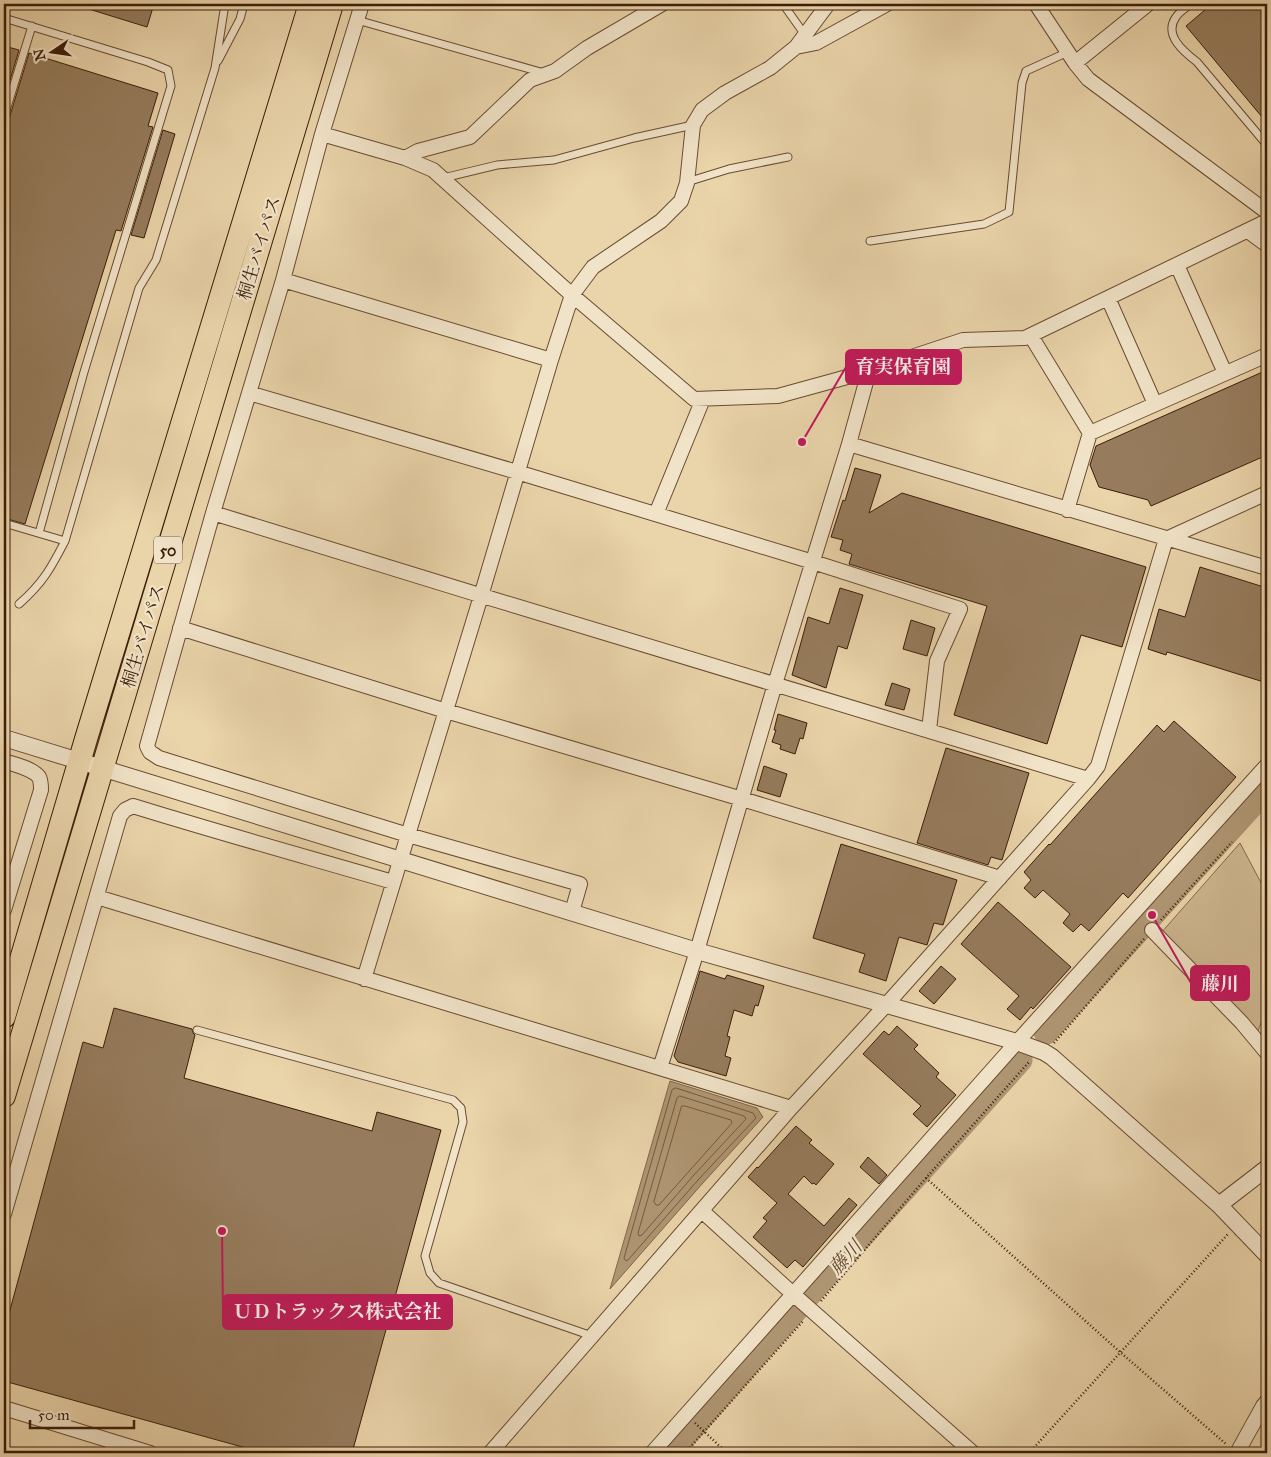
<svg xmlns="http://www.w3.org/2000/svg" width="1271" height="1457" font-family="'IM FELL Great Primer','Noto Serif JP',serif">
<style>
.green{fill:#ccb58f;stroke:#84694c}
.water{fill:#af9673;stroke:#816649}
.lines{fill:none;stroke-linecap:round;stroke-linejoin:round}
.shore{stroke:#765a3e;stroke-width:1}
.river{stroke:#af9673;stroke-width:25}
.building{fill:#967c5d;stroke:#3c1d09}
.service-casing{stroke:#684b31;stroke-width:9}
.minor-casing{stroke:#684b31;stroke-width:16}
.tertiary-casing{stroke:#684b31;stroke-width:18}
.trunk-casing{stroke:#3c1d09;stroke-width:24}
.path{stroke:#3c1d09;stroke-width:2.5;stroke-dasharray:1 2.5;stroke-linecap:butt}
.service{stroke:#f1e3c8;stroke-width:7}
.minor{stroke:#f1e3c8;stroke-width:14}
.tertiary{stroke:#f1e3c8;stroke-width:16}
.trunk{stroke:#ead4aa;stroke-width:22}
.labels{text-anchor:middle;stroke-width:4.5;stroke-linejoin:round;paint-order:stroke}
.shield{fill:#f1e3c8;stroke:#725842;stroke-width:1}
.shield-label{font-size:16px;font-weight:bold;fill:#3c1d09}
.street-label{font-size:18px;fill:#3c1d09;stroke:#f1e3c8}
.water-label{font-size:19px;font-style:italic;fill:#64472e;stroke:#f1e3c8}
.leader{fill:none;stroke:#c2185b;stroke-width:2}
.callout-dot{fill:#c2185b;stroke:#f1e3c8;stroke-width:2}
.callout{fill:#c2185b;stroke:#c2185b;stroke-width:2}
.callout-label{font-size:19px;text-anchor:middle;font-weight:bold;fill:#fff}
</style>
<rect width="100%" height="100%" fill="#ead4aa"/>
<filter id="stains"><feTurbulence type="fractalNoise" baseFrequency=".004" numOctaves="4"/><feColorMatrix values="0 0 0 0 .2 0 0 0 0 .09 0 0 0 0 .02 0 0 0 .5 -.17"/></filter>
<radialGradient id="worn" r=".72"><stop offset=".6" stop-color="#630" stop-opacity="0"/><stop offset="1" stop-color="#630" stop-opacity=".3"/></radialGradient>
<path class="green" d="M1240,843l27,51v112l-10,28 -96,-101z"/>
<path class="water" d="M670,1081l87,27 6,9 -61,67 -92,105z"/>
<g class="lines">
<path class="shore" d="M676,1088l77,25 3,5 -58,62 -70,80 -2,1 -2,-3 48,-168z
M680,1096l64,20 2,3 -53,57 -51,59 -3,1 -1,-3 39,-135z
M682,1106h3l46,14 1,3 -73,82h-3l-2,-3z"/>
<path class="river" d="M1046,1032l221,-244
M670,1453l149,-170 201,-223"/>
</g>
<path class="building" d="M80,4h74l-7,23 -68,-21z
M1212,4h55v119l-81,-97z
M4,46l15,4 -15,50z
M29,53l129,40 -10,33 5,1 -32,104 -5,-1 -91,294 -21,-6v-396l3,-1 2,-2z
M163,130l12,4 -31,104 -13,-3z
M1267,370v85l-116,51 -3,-6 -49,-13 -9,-22 6,-19z
M855,468l26,7 -12,38 33,-20 244,74 -24,80 -41,-12 -34,109 -93,-29 33,-109 -138,-42 3,-10 -12,-4 3,-10 -12,-3 12,-37 2,1z
M1200,567l67,21v95l-100,-31 -1,3 -18,-6 11,-40 26,8z
M840,588l23,7 -16,54 -9,-3 -12,42 -34,-13 16,-58 21,7z
M911,620l24,8 -8,28 -24,-7z
M892,683l18,6 -6,21 -19,-5z
M778,714l29,9 -4,16 -3,-1 -5,16 -15,-5 1,-4 -9,-3 4,-12h-2z
M1174,721l62,56 -108,121 -5,-5 -34,38 -8,-7 -8,8 -10,-9 7,-9 -27,-24 -8,8 -11,-10 7,-8 -7,-8 25,-28 1,1 107,-120 7,7z
M946,748l83,25 -27,87 -11,-3 -3,8 -71,-22z
M764,766l23,8 -7,23 -23,-7z
M841,844l116,36 -14,45 -9,-2 -7,22 -28,-8 -13,44 -27,-9 6,-18 -52,-16z
M998,902l73,65 -38,42 -2,-2 -11,13 -13,-11 12,-13 -58,-52z
M941,966l15,13 -22,25 -15,-13z
M700,971l25,8 2,-4 37,11 -6,20 -3,-1 -3,11 -18,-6 -7,26 3,1 -5,19 6,2 -5,18 -48,-14 -4,-6z
M114,1008l78,21 1,4 2,2 -11,43 188,53 5,-19 64,18 -89,323h-88l-260,-72v-49l79,-290 20,6z
M897,1026l21,19 -4,4 25,24 -3,4 20,18 -29,32 -14,-13 8,-8 -58,-52 21,-23 5,4z
M796,1126l16,14 -3,3 25,21 -18,21 -2,-2 -2,1 -8,-8 -16,18 36,32 25,-28 8,7 -54,62 -8,-7 -8,8 -34,-31 14,-16 -4,-3 14,-15 -29,-26 9,-10 1,1z
M868,1157l19,18 -8,9 -19,-17z"/>
<g class="lines">
<defs>
<path id="service" d="M783,4l22,31
M1190,4c-4,4 -11,8 -14,13 -13,18 8,35 21,45l70,83
M4,18l144,44 20,8 3,16 -87,286 -45,161
M357,20l187,53
M218,61l22,-42 4,-15
M4,117l28,-91
M443,178l54,-13 57,-5 80,-22 59,-13
M687,182l42,-13 59,-12
M870,241l114,-17 25,-12 13,-129 4,-12 42,-19
M4,523l61,18
M19,604c24,-21 32,-36 46,-63l74,-253 17,-28 59,-192 10,-64
M197,1030l256,70 8,8 2,14 -38,134 5,17 9,10 153,53"/>
<path id="minor" d="M362,4l-40,130 -39,146 -70,233 -66,233 3,6 9,6 249,77 172,49 -8,28
M1036,4l39,59 13,16 179,133
M796,47l20,-4 71,-39
M1075,63l73,-59
M322,134l83,24 28,12 139,125 122,104 84,-3 91,-25 94,-31 62,-2 242,-117
M405,158l13,-7 52,-14 60,-57 25,-9 32,-23 75,-44
M1248,231l19,14
M1177,265l48,108
M283,280l268,80
M1108,298l47,106
M1031,336l59,97
M249,393l268,79 296,90 147,47 -23,52 -8,69
M849,444l418,124
M1067,510l23,-77 177,-78
M213,513c291,91 584,177 875,266
M656,514l47,-115
M180,628l266,83 296,88 258,79
M4,761c11,4 28,7 35,16 2,4 2,9 2,13l-37,120
M97,897l694,211
M1152,930l90,93 25,30
M364,979l117,-383 70,-236 21,-65 21,-28 68,-46 20,-20 6,-18 6,-58 9,-15 23,-17 45,-25 26,-21 32,-43
M660,1068l37,-117 78,-267 74,-240 20,-73
M702,1211l91,83 180,159
M4,1214l116,-398 5,-6 8,-4c87,27 174,51 260,76
M4,1408l146,45
M490,1453l301,-345 95,-103 202,-226 10,-13 68,-227 101,-46
M652,1453l365,-411 250,-277
M1237,1453l26,-47 4,-5"/>
<path id="tertiary" d="M4,738l693,213 320,91 27,10 8,5 167,148 48,50
M1219,1205l48,-37"/>
<path id="trunk" d="M4,1017l82,-278 224,-735
M4,1096l328,-1092"/>
</defs>
<use href="#service" class="service-casing"/>
<use href="#minor" class="minor-casing"/>
<use href="#tertiary" class="tertiary-casing"/>
<use href="#trunk" class="trunk-casing"/>
<path class="path" d="M1161,920l71,-78
M1054,1043l90,-104
M926,1178l194,174 106,92
M821,1301l105,-123 103,-116
M695,1423l32,30
M685,1453l119,-133
M1029,1453l199,-219"/>
<use href="#service" class="service"/>
<use href="#minor" class="minor"/>
<use href="#tertiary" class="tertiary"/>
<use href="#trunk" class="trunk"/>
</g>
<g class="labels">
<rect class="shield" x="154" y="536.5" width="28" height="27" rx="4"/>
<g class="shield-label">
<text x="168" y="556">50</text>
</g>
<g class="street-label">
<text transform="translate(259 248) rotate(-73)" y="6">桐生バイパス</text>
<text transform="translate(143 636) rotate(-73)" y="6">桐生バイパス</text>
</g>
<g class="water-label">
<text transform="translate(845 1257) rotate(-48)" y="7">藤川</text>
</g>
</g>
<path class="leader" d="M802 442L846 367M1152 915L1191 983M222 1231L223 1312"/>
<g class="callout-dot">
<circle cx="802" cy="442" r="5"/>
<circle cx="1152" cy="915" r="5"/>
<circle cx="222" cy="1231" r="5"/>
</g>
<g class="callout">
<rect x="846" y="350" width="115" height="34" rx="5"/>
<rect x="1191" y="966" width="58" height="34" rx="5"/>
<rect x="223" y="1295" width="229" height="34" rx="5"/>
</g>
<g class="callout-label">
<text x="903" y="373">育実保育園</text>
<text x="1220" y="990">藤川</text>
<text x="337" y="1318">ＵＤトラックス株式会社</text>
</g>
<rect width="1271" height="1457" fill="none" stroke="#ead4aa" stroke-width="20"/>
<rect x="5" y="5" width="1261" height="1447" fill="none" stroke="#3c1d09" stroke-width="2.5"/>
<rect x="10" y="10" width="1251" height="1437" fill="none" stroke="#3c1d09"/>
<g transform="translate(52 52) rotate(257)" stroke="#f1e3c8" stroke-width="4" paint-order="stroke">
<path d="M0-4L9 19L0 12L-9 19Z" fill="#3c1d09"/>
<text y="-8" font-size="14" font-weight="bold" text-anchor="middle" fill="#3c1d09">N</text>
</g>
<path d="M30 1420v8h104v-8" fill="none" stroke="#3c1d09" stroke-width="2.5"/>
<text x="38" y="1420" font-size="15" fill="#3c1d09" stroke="#f1e3c8" stroke-width="4" paint-order="stroke">50 m</text>
<rect width="100%" height="100%" filter="url(#stains)"/>
<rect width="100%" height="100%" fill="url(#worn)"/>
</svg>
